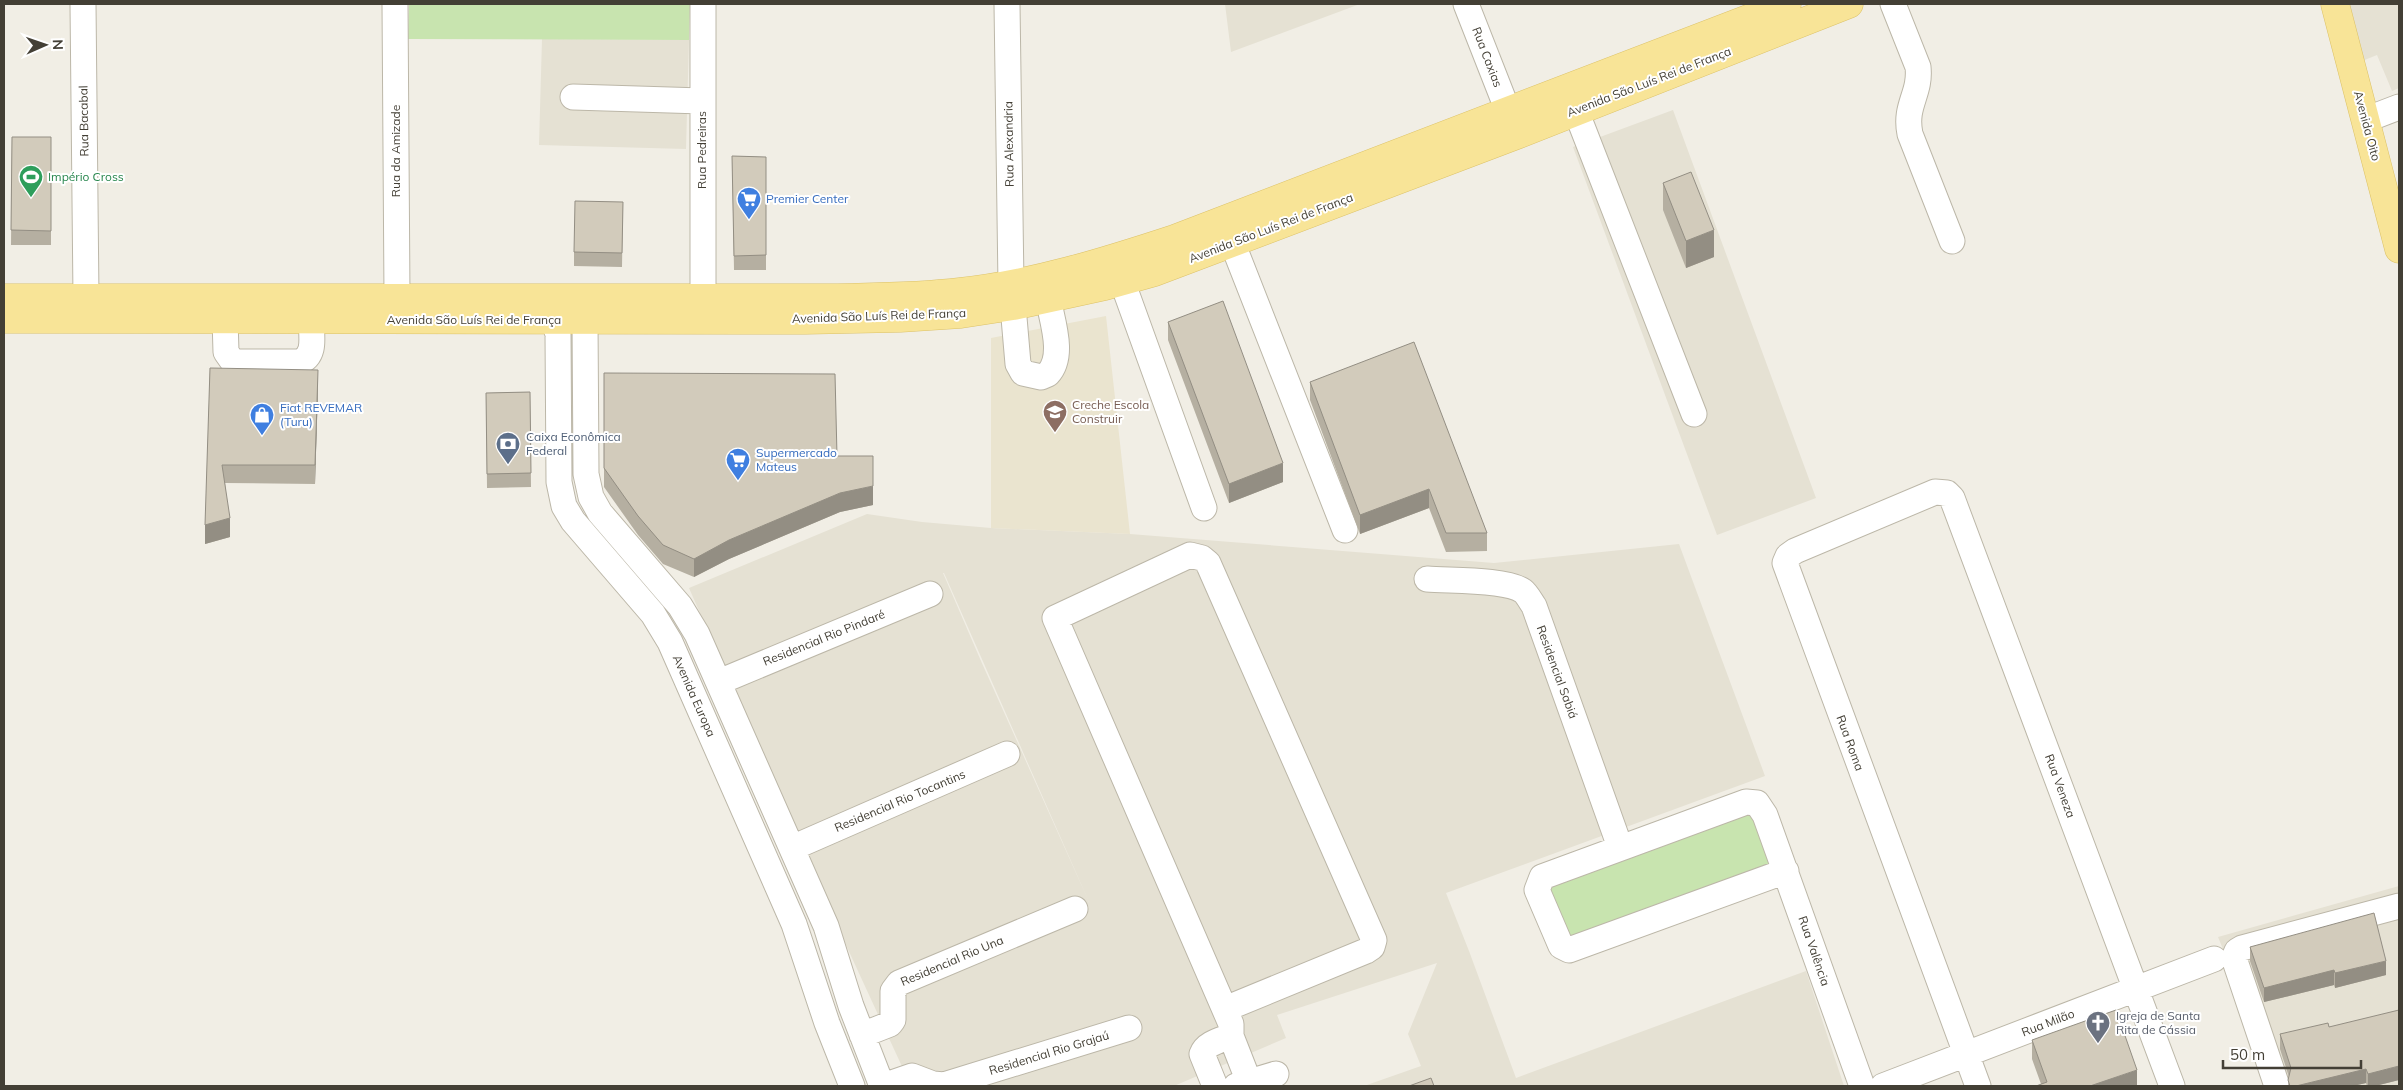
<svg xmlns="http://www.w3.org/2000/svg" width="2403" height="1090" font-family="Mulish,sans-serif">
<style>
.residential{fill:#e5e1d3;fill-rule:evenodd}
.education{fill:#eae4cf}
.green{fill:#c8e4af}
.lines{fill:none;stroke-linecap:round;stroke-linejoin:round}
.minor-casing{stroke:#bcb7a8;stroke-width:27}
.major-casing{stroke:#dcc268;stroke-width:29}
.minor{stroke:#fff;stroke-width:25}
.major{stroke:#f8e497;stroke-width:28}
.wall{fill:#b5afa1}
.shaded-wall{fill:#938e83}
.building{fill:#d2cbbb;stroke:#938e83}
.labels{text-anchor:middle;stroke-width:4;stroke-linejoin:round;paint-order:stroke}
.street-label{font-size:12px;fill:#433f35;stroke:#fff}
.leisure-label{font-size:12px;fill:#27864d;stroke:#fff;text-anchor:start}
.shop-label{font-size:12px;fill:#366cbe;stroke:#fff;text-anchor:start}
.education-label{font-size:12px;fill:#785e54;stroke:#fff;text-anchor:start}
.service-label{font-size:12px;fill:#4e5e75;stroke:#fff;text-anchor:start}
.worship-label{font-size:12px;fill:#5b616d;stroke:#fff;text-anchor:start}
</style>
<rect width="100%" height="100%" fill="#f1eee5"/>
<path class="residential" d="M1225,4h135l-129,48z
M2346,4h53v84l-7,3 -15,-36 -15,6z
M542,39l147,1 -3,109 -147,-4z
M1673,110l143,388 -99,37 -144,-388z
M867,514l55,8 69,6 139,6 364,29 185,-19 86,232 -319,117 23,58 47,127 290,-107 38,115h-480l57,-20 -13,-32 29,-71 -160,52 9,23 -112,48h-263l-71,-154 -151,-344zM943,573h1l145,329 -108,-241z
M2399,886v200h-120l-61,-149z"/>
<path class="education" d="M1106,316l24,218 -139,-6v-190z"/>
<path class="green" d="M409,4h281l-1,36 -281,-1z
M1751,813l22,52 -204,77 -20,-56z"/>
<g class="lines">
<defs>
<path id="minor" d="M83,4l3,294
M395,4l2,293
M1007,4l4,281
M1466,4l42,107
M1893,4l25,63c3,27 -14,38 -8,67l42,107
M573,97l129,4
M1576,111l118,303
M2365,120l34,-13
M1232,242l113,288
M1122,281l82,227
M703,297v-293
M577,302l8,18 1,154 5,23 9,16 80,93 17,28 129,292 25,80 31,80
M1013,306l5,58 5,9 18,4 7,-3c17,-18 4,-53 0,-76
M225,319l1,33 7,10h66c18,-6 12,-27 12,-43
M550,320l6,8 2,6 1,148 5,24 9,15 80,93 17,28 124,282 33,99 25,63
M1427,579c22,2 79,0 96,12 4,3 8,11 11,15l86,241
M719,682l211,-88
M792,848l215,-94
M1786,871l-217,79 -8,-4 -24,-56 5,-13 204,-75 11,1 8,12 97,271
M862,1035l28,-11 3,-4v-29l6,-8 176,-74
M1231,1036l18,46
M883,1086l29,-10 21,8 11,1 185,-57
M1215,1086l-13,-32c4,-11 19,-14 29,-18v-12l-176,-406 135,-63 12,3 6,5 166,377 -2,7 -6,4 -141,58
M1236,1086l40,-12
M1883,1086l331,-127
M1978,1086l-193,-523 3,-7 7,-5 140,-59 12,1 5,5 220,588
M2277,1086l-43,-128 3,-7 5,-3 157,-42"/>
<path id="major" d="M2335,4l64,245
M4,298h834c40,-1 81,-1 122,-6 73,-8 144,-30 214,-53l613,-235
M4,319l801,1 95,-2 61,-4 52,-8 92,-20 50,-14 362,-137 332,-131"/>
</defs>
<use href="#minor" class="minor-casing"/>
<use href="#major" class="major-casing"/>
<use href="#minor" class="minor"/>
<use href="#major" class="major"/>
</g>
<path class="wall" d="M12,137h39v108h-40z
M732,156l34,1v113h-32z
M1663,183l51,74 -28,11 -23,-58z
M623,202l-1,65 -48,-1v-14z
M1168,322l115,160 -54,21 -61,-163z
M210,368l108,21 -3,95 -90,-1 5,54 -25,7z
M604,373l233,83 36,49 -33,7 -111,47 -35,18 -31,-13 -25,-29 -34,-48z
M1310,382l177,151v18l-41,1 -17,-44 -69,26 -50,-134z
M530,392l1,95 -44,1 -1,-95z
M2250,947l136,28 -51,13 -1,-3 -70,17 -14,-41z
M2329,1027l70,53 -24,6h-8l-1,-3 -13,3h-65l1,-9 -9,-28v-15z
M2032,1040l105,46 -96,-2 -9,-25z"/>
<path class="shaded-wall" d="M1714,230v27l-28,11v-27z
M318,370v19l-3,95v-19z
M1283,463v19l-54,21v-19z
M873,486v19l-33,7 -111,47 -35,18v-18l35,-19 111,-47z
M1429,489v19l-69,26v-19z
M230,518v19l-25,7v-19z
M2386,961v14l-51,13v-15z
M2334,970v15l-70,17v-14z
M2399,1066v14l-24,6h-7v-12z
M2366,1069v14l-13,3h-57z
M2137,1070v16h-47z"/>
<path class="building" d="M12,137h39v94l-40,-1z
M732,156l34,1v98l-32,1z
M1691,172l23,58 -28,11 -23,-58z
M575,201l48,1 -1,51 -48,-1z
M1223,301l60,162 -54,21 -61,-162z
M1414,342l73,191h-41l-17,-44 -69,26 -50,-133z
M210,368l108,2 -3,95h-93l8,53 -25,7z
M604,373l231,1 2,82h36v30l-33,7 -111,47 -35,19 -31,-14 -25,-29 -34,-48z
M530,392l1,81 -44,1 -1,-81z
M2374,913l12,48 -51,12 -1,-3 -70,18 -14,-41z
M2116,1010l21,60 -47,16h-54l11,-4 -15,-42z
M2399,1010v56l-31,8 -2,-5 -70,17h-6l-2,-6 3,-12 -11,-34 48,-11 1,4z
M1431,1078l3,8h-25z"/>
<defs>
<symbol id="stadium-pin" viewBox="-11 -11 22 30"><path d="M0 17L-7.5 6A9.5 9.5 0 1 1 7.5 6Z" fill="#2e9e5b" stroke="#fff"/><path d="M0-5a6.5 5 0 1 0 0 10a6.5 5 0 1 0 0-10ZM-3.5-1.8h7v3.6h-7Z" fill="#fff"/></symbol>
<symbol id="supermarket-pin" viewBox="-11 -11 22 30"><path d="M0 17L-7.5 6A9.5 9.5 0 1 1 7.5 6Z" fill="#3f7fe0" stroke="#fff"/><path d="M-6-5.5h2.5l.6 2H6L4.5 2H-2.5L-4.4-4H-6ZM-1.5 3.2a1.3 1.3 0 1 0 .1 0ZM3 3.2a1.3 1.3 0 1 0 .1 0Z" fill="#fff"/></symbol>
<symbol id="school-pin" viewBox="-11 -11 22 30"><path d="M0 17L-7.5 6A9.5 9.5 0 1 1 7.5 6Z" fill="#8d6e63" stroke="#fff"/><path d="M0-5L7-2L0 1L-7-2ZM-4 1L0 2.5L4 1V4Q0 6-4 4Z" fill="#fff"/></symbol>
<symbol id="shop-pin" viewBox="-11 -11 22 30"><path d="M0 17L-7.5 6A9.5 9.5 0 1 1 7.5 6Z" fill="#3f7fe0" stroke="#fff"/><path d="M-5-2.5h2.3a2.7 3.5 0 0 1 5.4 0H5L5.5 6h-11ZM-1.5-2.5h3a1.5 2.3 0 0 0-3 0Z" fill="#fff"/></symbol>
<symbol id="bank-pin" viewBox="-11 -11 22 30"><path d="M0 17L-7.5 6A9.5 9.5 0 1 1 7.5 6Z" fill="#5c6f8a" stroke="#fff"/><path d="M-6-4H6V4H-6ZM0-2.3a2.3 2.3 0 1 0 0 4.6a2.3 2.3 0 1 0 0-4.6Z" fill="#fff"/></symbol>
<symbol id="church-pin" viewBox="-11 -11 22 30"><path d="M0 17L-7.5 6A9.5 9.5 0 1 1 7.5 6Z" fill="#6b7280" stroke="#fff"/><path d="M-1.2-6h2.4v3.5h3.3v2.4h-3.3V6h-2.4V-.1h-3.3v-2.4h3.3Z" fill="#fff"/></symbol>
</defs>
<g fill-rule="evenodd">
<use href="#stadium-pin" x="17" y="163" width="28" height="38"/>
<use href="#supermarket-pin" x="735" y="185" width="28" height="38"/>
<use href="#school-pin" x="1041" y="398" width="28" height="38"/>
<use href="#shop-pin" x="248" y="401" width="28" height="38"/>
<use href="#bank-pin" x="494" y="430" width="28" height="38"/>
<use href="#supermarket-pin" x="724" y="446" width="28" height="38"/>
<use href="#church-pin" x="2084" y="1009" width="28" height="38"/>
</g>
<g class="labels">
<g class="street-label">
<text transform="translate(1487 57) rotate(69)" y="4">Rua Caxias</text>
<text transform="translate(1649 82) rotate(-21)" y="4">Avenida São Luís Rei de França</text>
<text transform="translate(84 121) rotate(-91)" y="4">Rua Bacabal</text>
<text transform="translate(2367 126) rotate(75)" y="4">Avenida Oito</text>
<text transform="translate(1009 144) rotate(-91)" y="4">Rua Alexandria</text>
<text transform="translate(702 150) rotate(-90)" y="4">Rua Pedreiras</text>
<text transform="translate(396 151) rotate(-90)" y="4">Rua da Amizade</text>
<text transform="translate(1271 228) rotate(-21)" y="4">Avenida São Luís Rei de França</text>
<text transform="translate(879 316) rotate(-2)" y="4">Avenida São Luís Rei de França</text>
<text x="474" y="324">Avenida São Luís Rei de França</text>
<text transform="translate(824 638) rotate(-22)" y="4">Residencial Rio Pindaré</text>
<text transform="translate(1557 672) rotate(70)" y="4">Residencial Sabiá</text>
<text transform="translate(694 696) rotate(66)" y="4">Avenida Europa</text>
<text transform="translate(1850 743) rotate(70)" y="4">Rua Roma</text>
<text transform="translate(2060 786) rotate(70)" y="4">Rua Veneza</text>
<text transform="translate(900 801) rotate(-23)" y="4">Residencial Rio Tocantins</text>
<text transform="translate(1814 951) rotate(71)" y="4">Rua Valência</text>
<text transform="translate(952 961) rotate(-23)" y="4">Residencial Rio Una</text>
<text transform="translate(2048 1023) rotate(-21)" y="4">Rua Milão</text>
<text transform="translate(1049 1053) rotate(-17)" y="4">Residencial Rio Grajaú</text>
</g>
<g class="leisure-label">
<text x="48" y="181">Império Cross</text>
</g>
<g class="shop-label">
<text x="766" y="203">Premier Center</text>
<text x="280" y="412">Fiat REVEMAR<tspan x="280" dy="14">(Turu)</tspan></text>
<text x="756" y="457">Supermercado<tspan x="756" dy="14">Mateus</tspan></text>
</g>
<g class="education-label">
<text x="1072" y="409">Creche Escola<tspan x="1072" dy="14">Construir</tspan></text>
</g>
<g class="service-label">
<text x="526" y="441">Caixa Econômica<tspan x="526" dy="14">Federal</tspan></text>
</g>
<g class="worship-label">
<text x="2116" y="1020">Igreja de Santa<tspan x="2116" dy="14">Rita de Cássia</tspan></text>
</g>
</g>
<rect width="2403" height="1090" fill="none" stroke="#433f35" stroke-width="10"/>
<g transform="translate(45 45) rotate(88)" stroke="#ffffff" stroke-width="4" paint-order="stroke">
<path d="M0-4L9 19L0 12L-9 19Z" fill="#433f35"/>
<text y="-8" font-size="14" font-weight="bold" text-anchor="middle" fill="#433f35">N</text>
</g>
<path d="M2223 1060v8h138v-8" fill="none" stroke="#433f35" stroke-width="2.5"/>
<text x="2230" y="1060" font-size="15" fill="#433f35" stroke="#ffffff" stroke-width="4" paint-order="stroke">50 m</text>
</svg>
